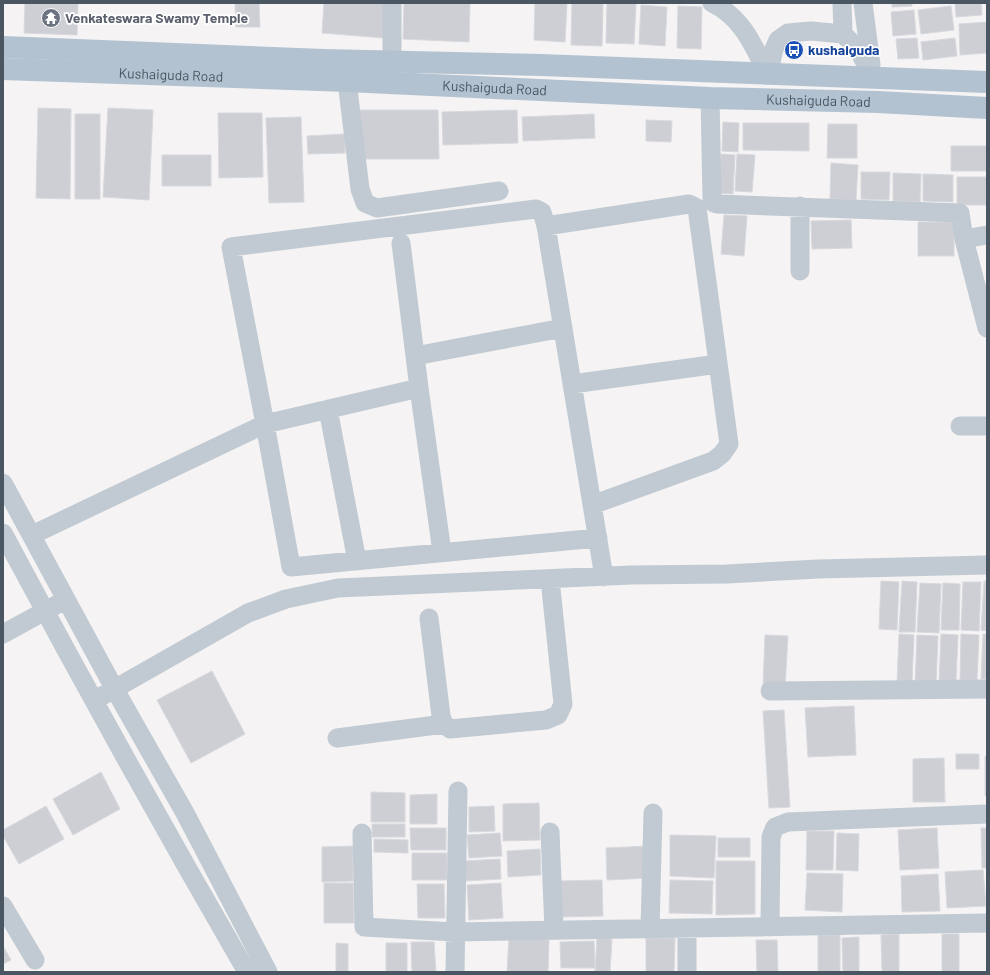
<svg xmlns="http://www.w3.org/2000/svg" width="990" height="975" font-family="Barlow,sans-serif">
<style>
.building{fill:#cdcfd5;stroke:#d7d9de}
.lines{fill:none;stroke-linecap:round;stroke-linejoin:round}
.minor{stroke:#c1cad2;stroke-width:19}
.major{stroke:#b3c2d1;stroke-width:22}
.labels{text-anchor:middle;stroke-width:3.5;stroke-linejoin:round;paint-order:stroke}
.worship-label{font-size:14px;font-weight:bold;fill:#5b616d;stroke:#fff;text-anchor:start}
.transit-label{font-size:14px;font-weight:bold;fill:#164399;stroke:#fff;text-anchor:start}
.street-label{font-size:14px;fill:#4a5661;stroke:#fff}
</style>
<rect width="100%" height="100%" fill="#f5f3f3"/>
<path class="building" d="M25,3h53l-1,32 -53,-2z
M235,3h24l1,24h-24z
M324,3h62l-2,35 -62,-5z
M404,3h66l-1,39 -66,-3z
M535,3h32l-2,39 -31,-2z
M572,3l31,1 -1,42 -31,-1z
M607,3l29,1 -2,40 -28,-1z
M892,3h20v3l-20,1z
M955,3h26l1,12 -26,2z
M641,5l26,2 -2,39 -26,-2z
M678,6l24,1 -1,42 -24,-1z
M951,6l3,24 -33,4 -3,-24z
M914,10l2,24 -23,2 -2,-24z
M987,22v31l-27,2 -1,-31z
M917,38l2,20 -21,1 -2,-20z
M955,38l2,18 -34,4 -2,-18z
M38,108l33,1 -1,90 -34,-1z
M108,108l45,2 -4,90 -46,-3z
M358,110h80l1,49h-80z
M517,110l1,33 -75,2 -1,-33z
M218,113h44l1,64 -44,1z
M75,114h25v85h-25z
M594,114l1,24 -72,3 -1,-24z
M301,117l3,85 -35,1 -3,-85z
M646,120l26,1 -1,21 -25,-1z
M723,122l16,1 -1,29 -16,-1z
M743,123h66v28l-66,-1z
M828,124h29v34h-30z
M345,134v19l-37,1 -1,-18z
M951,146h36v25h-36z
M721,154l14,1 -2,39 -15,-1z
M737,154l18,1 -3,37 -17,-1z
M162,155h49v31h-49z
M831,163l27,2 -2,35 -26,-1z
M861,172h29l-1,28 -28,-1z
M893,173l28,1 -1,28 -27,-1z
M923,174l30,1v27l-30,-1z
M957,177h30v28h-30z
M724,215l23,1 -3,40 -23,-2z
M851,220l1,28 -40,1 -1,-28z
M918,222h36v34h-36z
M881,581l18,1 -2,48 -18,-1z
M902,581l15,1 -2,50h-16z
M984,581h3v50l-6,-1z
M963,582h18l-2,49 -18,-1z
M920,583l21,1 -2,49 -22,-1z
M943,583l17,1 -1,46h-18z
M899,634l15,1 -2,48 -15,-1z
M941,634l17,1 -2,47h-17z
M961,634l18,1 -2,45h-17z
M983,634h4v45h-6z
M765,635l23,1 -3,51 -22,-1z
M917,635l21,1 -2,50 -21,-1z
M212,671l33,63 -54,29 -34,-63z
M854,706l2,49 -48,2 -3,-49z
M784,710l6,97 -21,1 -6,-97z
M956,754h23v15h-23z
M985,756h2v40h-2z
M944,758l1,44h-32v-43z
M101,772l19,37 -47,26 -20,-36z
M371,792l34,1v29h-34z
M437,794v30h-27v-29z
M539,803l1,37 -37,1v-37z
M46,806l18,33 -45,25 -16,-28v-6z
M494,806l1,25 -26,1v-25z
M372,824h33v13h-33z
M410,828h36v22h-35z
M937,828l2,40 -39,2 -2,-40z
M981,828h6v40h-5z
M807,831h27l-1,39h-27z
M500,833l2,23 -33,2 -2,-23z
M837,833l22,1 -1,37 -22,-1z
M670,835l46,1 -2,42 -44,-2z
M718,838h32v19h-32z
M374,839l34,1v13l-34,-1z
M353,846v35l-31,1v-35z
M648,846l1,32 -42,2 -1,-32z
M540,849l1,26 -33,2 -1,-26z
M412,853h35v27h-35z
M500,859l1,20 -36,2 -1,-20z
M716,861h39v53l-39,1z
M983,870l3,36 -39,2 -2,-36z
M807,873l36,1 -1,38 -37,-2z
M938,874l2,37 -38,1 -1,-36z
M602,880l1,36 -43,1v-36z
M670,880l43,1 -1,33 -43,-1z
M324,883h29l1,40h-30z
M501,883l2,35 -34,2 -2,-35z
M417,884h27l1,34h-27z
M899,934v38h-17l-1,-37z
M942,934h17v38h-17z
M818,935h22v37h-22z
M859,937v35h-16l-1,-34z
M509,938l40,2 -1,32h-41z
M597,938l15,1 -2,33h-15z
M646,938h29l-1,34h-28z
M756,940h21l1,32h-21z
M594,941l1,27h-34l-1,-26z
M411,942h23l2,30h-24z
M336,943l12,1v28h-12z
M386,943h21v29h-21z
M3,946l8,14 -8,4z"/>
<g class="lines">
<path class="minor" d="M392,3v73
M712,3c30,14 42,43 56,72
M842,3l1,31
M863,3l8,62
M768,75l6,-26 4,-9 10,-7 23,-2 32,3 15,15 15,29
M347,81l13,108 5,14 12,5 122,-17
M710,98l2,100 2,5 3,1 243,9 4,26 23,-4
M800,206v65
M546,226l143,-22 8,4 32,236 -7,10 -9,7 -121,44
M964,239l23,89
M401,243l18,145 23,164
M415,356l148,-28
M572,384l146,-20
M328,409l29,152
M960,426h27
M3,483l111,205 71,125 83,159
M3,533c79,148 160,294 244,439
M32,535l233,-111 154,-36
M598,538l-307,29 -26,-143 -34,-177 305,-38 6,3 4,14 58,351
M429,618l12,98 3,8 6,5 96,-9 12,-5 5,-11 -13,-125
M3,634l53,-29
M770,691l217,-2
M95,700l153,-87 38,-14 52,-11 293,-13 96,-1 91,-5 169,-4
M337,738l107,-14
M550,832l4,98
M362,833l2,94 91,5 532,-9
M3,906l32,54
M770,927l1,-90 4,-10 13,-5 199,-8
M650,929l3,-116
M455,972l3,-181
M687,972v-43"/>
<g class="major">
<path d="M3,47l320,13 218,5 446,17"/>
<path id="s1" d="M3,69l344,12 363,17 168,4 109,6"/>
</g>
</g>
<defs>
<symbol id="temple-disc" viewBox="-11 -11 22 22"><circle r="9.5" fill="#6b7280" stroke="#fff"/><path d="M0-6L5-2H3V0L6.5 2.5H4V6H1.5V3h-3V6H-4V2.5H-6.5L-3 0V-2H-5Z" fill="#fff"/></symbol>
<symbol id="bus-disc" viewBox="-11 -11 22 22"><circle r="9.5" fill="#1a4fb4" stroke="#fff"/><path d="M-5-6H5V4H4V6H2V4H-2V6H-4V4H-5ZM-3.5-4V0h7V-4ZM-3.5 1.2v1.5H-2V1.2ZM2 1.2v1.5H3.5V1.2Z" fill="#fff"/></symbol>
</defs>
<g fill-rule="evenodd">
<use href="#temple-disc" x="40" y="7" width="22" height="22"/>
<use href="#bus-disc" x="783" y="39" width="22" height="22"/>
</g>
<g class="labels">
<g class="worship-label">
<text x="65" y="23">Venkateswara Swamy Temple</text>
</g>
<g class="transit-label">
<text x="808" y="55">kushaiguda</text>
</g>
<g class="street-label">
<text dy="5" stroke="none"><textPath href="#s1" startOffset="168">Kushaiguda Road</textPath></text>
<text dy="5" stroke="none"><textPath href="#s1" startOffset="492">Kushaiguda Road</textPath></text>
<text dy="5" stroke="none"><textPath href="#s1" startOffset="816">Kushaiguda Road</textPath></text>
</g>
</g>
<rect width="990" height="975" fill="none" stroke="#4a5661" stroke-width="8"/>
</svg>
